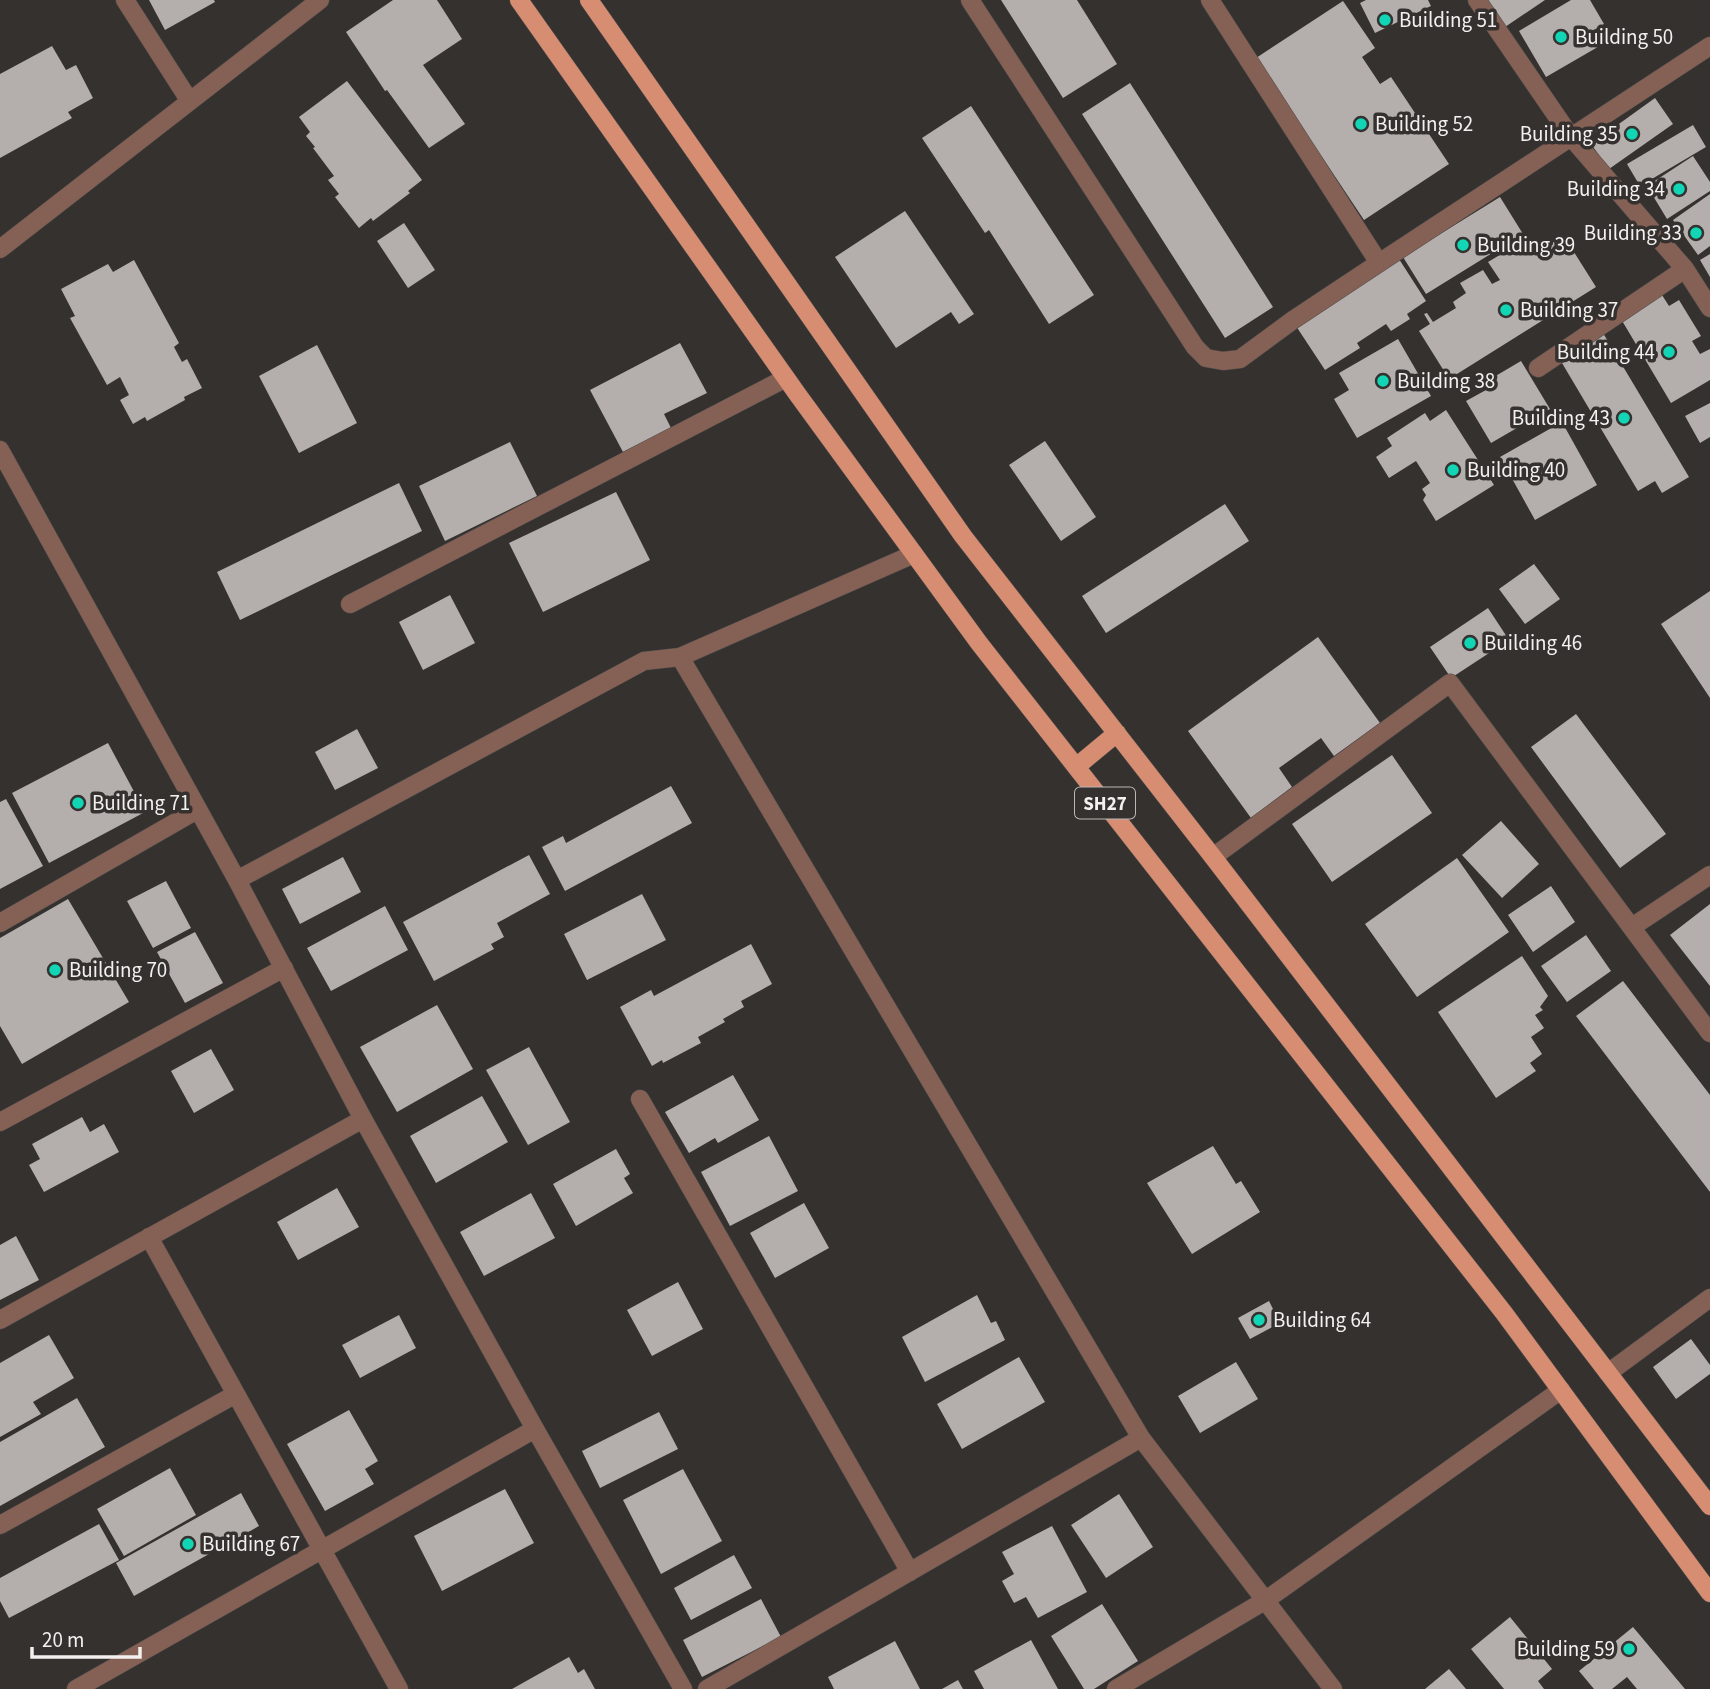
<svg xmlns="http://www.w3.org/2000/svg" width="1710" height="1689" font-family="'Source Sans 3',sans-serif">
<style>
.building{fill:#b4afad}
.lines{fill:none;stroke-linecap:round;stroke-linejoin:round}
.minor-casing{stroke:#53504e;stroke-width:19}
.major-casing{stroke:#53504e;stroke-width:19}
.minor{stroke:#856054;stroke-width:18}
.major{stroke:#d68d72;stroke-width:18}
.poi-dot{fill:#11d5b4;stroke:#35312f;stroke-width:2.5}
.labels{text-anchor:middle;stroke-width:7;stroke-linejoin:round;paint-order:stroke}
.shield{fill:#35312f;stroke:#bab7b5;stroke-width:2}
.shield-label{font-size:19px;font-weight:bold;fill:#f3f0ef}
.poi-label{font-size:21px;fill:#f3f0ef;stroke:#35312f;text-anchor:start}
</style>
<rect width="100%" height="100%" fill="#35312f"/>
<path class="building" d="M149,0h65l1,2 -50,28z
M393,0h44l25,39 -39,26 42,59 -36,24 -42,-58 -2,1 -39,-59z
M1001,0h76l40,64 -54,34z
M1366,0h62l3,6 -56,27 -15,-30z
M1487,0h58l-40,27z
M1571,0h19l14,24 -10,6 9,14 -57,33 -27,-46z
M1343,1l32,47 -13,9 18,27 11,-7 58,87 -85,56 -108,-162z
M52,46l14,24 10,-5 17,33 -25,14 4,6 -72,40v-84z
M347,81l75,99 -14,11 2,2 -37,28 -2,-3 -12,10 -24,-31 4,-3 -11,-14 6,-4 -21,-28 2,-1 -9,-11 4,-4 -11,-15z
M1130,83l143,224 -48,31 -143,-224z
M1655,98l18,26 -64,45 -18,-25z
M971,106l123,189 -45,29 -60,-94 -4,3 -63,-95z
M1693,125l13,22 -66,39 -13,-22z
M1693,156l17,26v9l-43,28 -20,-33z
M1710,194v52l-12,9 -25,-35z
M1500,197l23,37 -97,60 -23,-37z
M905,211l69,103 -15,10 -8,-12 -55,36 -61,-91z
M404,223l31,47 -27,18 -31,-47z
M1528,238l6,11 13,-7 20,-1 29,46 -147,92 -30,-48 11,-7 -6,-10 3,-1 6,9 23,-14 -3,-6 13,-9 -6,-10 23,-13 9,14 8,-4 -12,-18z
M1710,254v23l-10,-17z
M1399,259l27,42 -19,13 3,5 -19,12 -5,-7 -29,19 3,5 -35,22 -29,-44z
M134,260l45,83 -5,4 8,15 5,-3 15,29 -18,9 1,3 -38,21 -2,-4 -12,7 -13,-24 9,-5 -9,-18 -13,8 -37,-67 5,-2 -14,-27 47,-25 5,8z
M1662,295l7,11 10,-6 22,36 -9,5 8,13 10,-5v31l-39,23 -50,-84z
M1603,333l86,144 -27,16 -7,-12 -17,10 -79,-133z
M1398,339l33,57 -74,42 -23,-39 15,-9 -10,-17z
M680,343l27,50 -43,21 7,14 -48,24 -33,-62z
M317,345l40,78 -58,30 -40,-77z
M1521,361l29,48 -59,34 -25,-42 20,-11 -4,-6z
M1710,403v34l-10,6 -15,-27z
M1446,410l48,75 -58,36 -13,-21 3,-5 -4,-6 8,-6 -14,-22 -27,17 -13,-21 16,-11 -5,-8 38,-25 5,8z
M1562,422l35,63 -62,35 -35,-63z
M1045,441l51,76 -35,24 -52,-76z
M510,442l27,54 -92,45 -26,-55z
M399,483l23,48 -182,89 -23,-48z
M616,492l34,68 -107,52 -34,-69z
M1225,504l24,37 -143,92 -24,-37z
M1534,564l26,35 -35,25 -26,-35z
M1710,591v107l-49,-74z
M450,595l25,48 -52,27 -24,-48z
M1488,608l21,32 -58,38 -21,-31z
M1318,637l62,86 -46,33 -13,-18 -42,30 13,19 -41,31 -63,-87z
M1576,714l90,120 -46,34 -89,-121z
M357,729l21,39 -43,22 -20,-38z
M108,743l37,69 -96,51 -37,-70z
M1392,755l40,58 -100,69 -40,-58z
M671,786l21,37 -127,68 -23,-44 21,-11 3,7z
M6,799l37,67 -43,23v-87z
M1501,821l38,43 -37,34 -40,-43z
M529,855l21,39 -53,29 7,14 -13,7 3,5 -60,32 -31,-59z
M343,857l18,35 -61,32 -18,-35z
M1457,858l52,74 -92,65 -52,-73z
M166,881l25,47 -38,20 -26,-47z
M1551,886l24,36 -42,30 -25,-37z
M642,894l24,46 -79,40 -23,-46z
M68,899l61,103 -107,62 -22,-38v-88z
M1710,904v82l-40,-51z
M385,906l23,44 -77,41 -24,-43z
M195,932l28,51 -38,20 -28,-51z
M1586,935l25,36 -44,31 -26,-36z
M751,944l21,40 -31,17 3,6 -21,12 2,3 -27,15 3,6 -38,20 -1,-3 -10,6 -32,-59 31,-17 3,6z
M1522,956l26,40 -8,11 3,3 -8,5 9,13 -13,9 11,17 -12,9 6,8 -40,27 -58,-86z
M1623,981l87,114v97l-134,-176z
M437,1005l36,64 -76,43 -37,-65z
M529,1047l41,75 -42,23 -42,-75z
M211,1049l23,41 -40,23 -23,-42z
M733,1075l26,45 -41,23 -3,-5 -26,15 -24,-41z
M482,1096l26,46 -72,41 -26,-47z
M82,1117l8,15 14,-8 15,28 -75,40 -15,-27 11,-6 -8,-15z
M769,1136l29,55 -68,35 -29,-54z
M1213,1146l23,38 5,-3 19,31 -68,42 -45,-71z
M616,1149l14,25 -6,4 9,15 -57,33 -23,-42z
M337,1188l22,39 -61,33 -21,-38z
M531,1193l24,45 -71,38 -24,-44z
M804,1203l25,45 -54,30 -25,-45z
M16,1236l23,44 -39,20v-55z
M678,1282l25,47 -51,27 -25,-46z
M977,1295l14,28 5,-2 9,19 -80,42 -23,-45z
M1269,1301l11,22 -30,16 -12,-21z
M399,1315l17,33 -56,30 -18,-33z
M49,1335l25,43 -41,24 8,12 -41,23v-74z
M1691,1339l19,26v9l-34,25 -23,-32z
M1019,1357l26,45 -83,47 -25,-45z
M1236,1362l22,37 -58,34 -22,-37z
M77,1398l28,49 -105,59v-64z
M349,1410l29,51 -13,8 9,15 -49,27 -38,-67z
M659,1412l19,37 -78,39 -18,-37z
M170,1468l26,47 -72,41 -27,-47z
M683,1469l39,72 -61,33 -38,-74z
M505,1489l29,54 -92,48 -28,-55z
M241,1493l18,33 -125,70 -18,-33z
M1119,1494l34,53 -47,31 -35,-53z
M99,1524l20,36 -110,58 -9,-17v-23z
M1052,1526l35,66 -49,26 -12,-21 -12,6 -12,-22 12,-7 -12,-22z
M734,1555l18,33 -61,32 -17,-32z
M761,1599l20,38 -79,40 -19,-37z
M1102,1604l36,57 -44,28h-10l-33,-53z
M1510,1617l42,52 -14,12 6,8h-40l-33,-40z
M1633,1627l52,62h-48l-10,-12 -15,12h-18l-15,-18z
M1031,1640l27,49h-74l-10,-18z
M895,1641l25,48h-86l-6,-12z
M569,1657l9,16 6,-4 11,20h-83z
M1449,1669l17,20h-41z
M958,1680l5,9h-21z"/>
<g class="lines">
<defs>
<path id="minor" d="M125,0l64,100
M970,0l225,347 11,11 17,3 17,-2 53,-39 86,-57 331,-217
M1210,0l169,263
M1477,0l94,137 114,132 25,39
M0,249l320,-249
M1538,368l147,-99
M0,450l237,430 126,239 172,310 148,260
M350,604l436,-226
M680,657l461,781 192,251
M1213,857l237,-174 260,350
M237,880l407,-219 36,-4 234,-103
M0,923l197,-113
M1632,927l78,-52
M640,1099l270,473
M0,1122l284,-154
M149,1237l250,452
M0,1320l363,-201
M1608,1373l102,-75
M0,1525l236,-131
M76,1689l459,-260
M707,1689l434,-251
M1116,1689l150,-89 295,-210"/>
<path id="major" d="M519,0l279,395 181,248 525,670 206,280
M589,0l374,536 250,321 497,649
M1076,767l41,-34"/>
</defs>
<use href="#minor" class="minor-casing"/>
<use href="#major" class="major-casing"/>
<use href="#minor" class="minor"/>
<use href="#major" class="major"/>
</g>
<g class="poi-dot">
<circle cx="1385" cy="20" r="7"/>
<circle cx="1561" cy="37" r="7"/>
<circle cx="1361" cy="124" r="7"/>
<circle cx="1632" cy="134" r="7"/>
<circle cx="1679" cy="189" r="7"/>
<circle cx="1696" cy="233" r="7"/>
<circle cx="1463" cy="245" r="7"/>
<circle cx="1506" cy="310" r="7"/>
<circle cx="1669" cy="352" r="7"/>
<circle cx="1383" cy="381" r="7"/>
<circle cx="1624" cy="418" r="7"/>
<circle cx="1453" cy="470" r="7"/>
<circle cx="1470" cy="643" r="7"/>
<circle cx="78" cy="803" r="7"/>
<circle cx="55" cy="970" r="7"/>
<circle cx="1259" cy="1320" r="7"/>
<circle cx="188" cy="1544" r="7"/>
<circle cx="1629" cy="1649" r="7"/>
</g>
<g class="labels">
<rect class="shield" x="1075" y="787.5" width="60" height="31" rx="5"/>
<g class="shield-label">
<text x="1105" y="810">SH27</text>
</g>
<g class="poi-label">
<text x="1399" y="27">Building 51</text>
<text x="1575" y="44">Building 50</text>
<text x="1375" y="131">Building 52</text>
<text x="1618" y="141" text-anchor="end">Building 35</text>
<text x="1665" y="196" text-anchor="end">Building 34</text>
<text x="1682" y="240" text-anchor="end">Building 33</text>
<text x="1477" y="252">Building 39</text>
<text x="1520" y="317">Building 37</text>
<text x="1655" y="359" text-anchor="end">Building 44</text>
<text x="1397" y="388">Building 38</text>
<text x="1610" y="425" text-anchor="end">Building 43</text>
<text x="1467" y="477">Building 40</text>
<text x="1484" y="650">Building 46</text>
<text x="92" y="810">Building 71</text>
<text x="69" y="977">Building 70</text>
<text x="1273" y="1327">Building 64</text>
<text x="202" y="1551">Building 67</text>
<text x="1615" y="1656" text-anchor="end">Building 59</text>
</g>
</g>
<path d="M32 1647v10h108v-10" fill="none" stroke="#f3f0ef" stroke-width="3.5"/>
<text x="42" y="1647" font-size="21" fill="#f3f0ef" stroke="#35312f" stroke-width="5" paint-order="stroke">20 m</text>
</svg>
